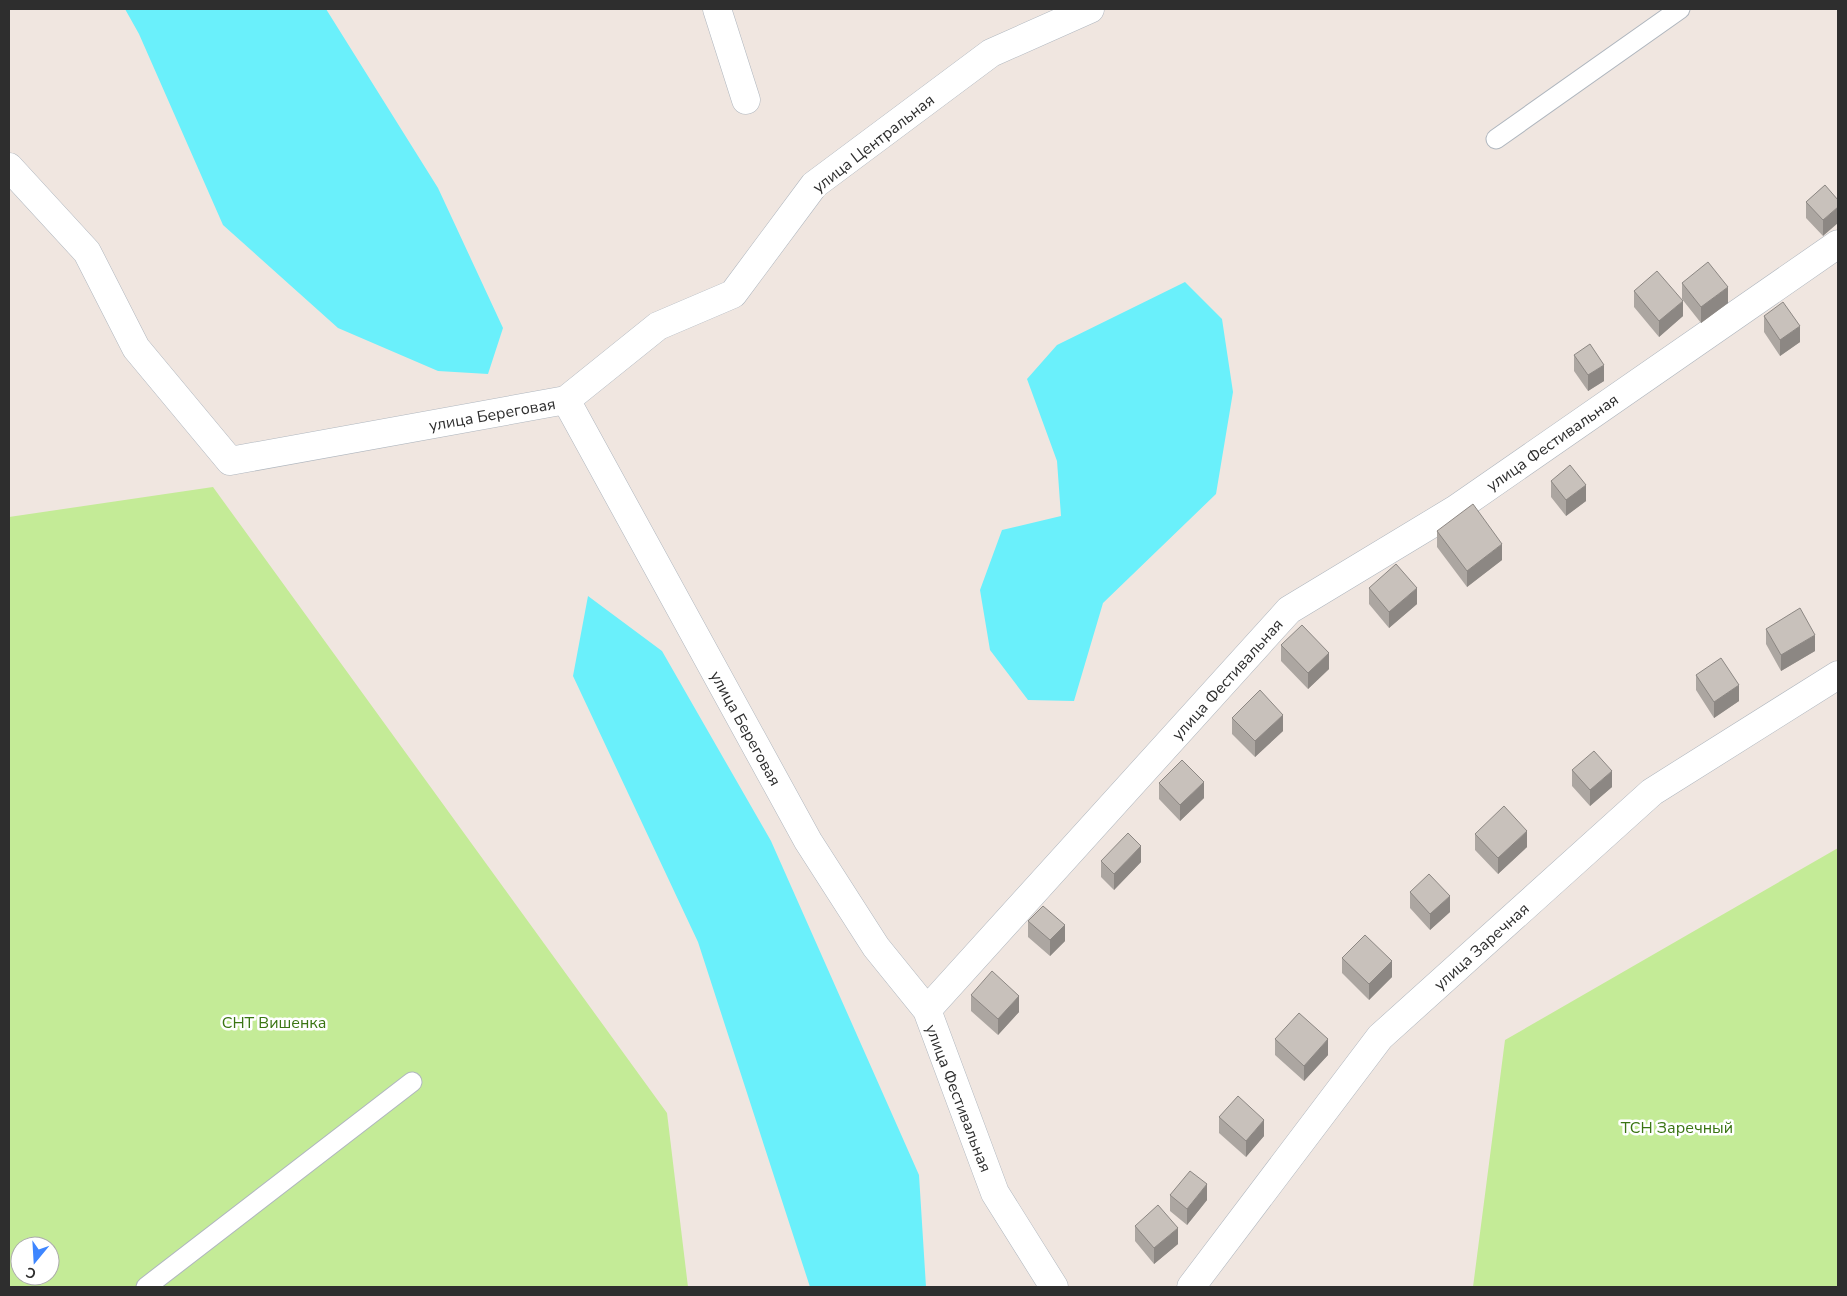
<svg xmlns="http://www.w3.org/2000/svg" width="1847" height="1296" font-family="'Nunito Sans',sans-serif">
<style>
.green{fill:#c4eb97;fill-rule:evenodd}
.water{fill:#6af0fb}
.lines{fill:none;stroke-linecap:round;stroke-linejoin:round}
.service-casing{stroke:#afb6be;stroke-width:21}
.minor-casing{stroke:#afb6be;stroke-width:29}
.service{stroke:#fff;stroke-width:19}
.minor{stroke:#fff;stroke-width:28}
.wall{fill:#aca6a1}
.shaded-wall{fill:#8c8783}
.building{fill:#c8c1bb;stroke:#8c8783}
.labels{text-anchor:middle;stroke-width:5;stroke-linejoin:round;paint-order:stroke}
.street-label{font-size:16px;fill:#2e2e2e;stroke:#fff}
.park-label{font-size:16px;fill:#3a7513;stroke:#fff}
</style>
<rect width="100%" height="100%" fill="#f0e6e0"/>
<path class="green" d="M213,487l454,626 21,174h-679v-770zM20,1246h30v30h-30z
M1838,848v439h-365l32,-247z"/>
<path class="water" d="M125,9h201l112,179 65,140 -15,46 -50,-3 -100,-43 -115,-103 -84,-191z
M1185,282l37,37 11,73 -17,102 -113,109 -29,98 -46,-1 -38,-50 -10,-60 22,-60 59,-14 -4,-55 -30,-82 30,-34z
M588,596l74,55 109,190 148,334 7,112h-116l-112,-345 -125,-266z"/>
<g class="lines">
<defs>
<path id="service" d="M1496,139l184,-130
M146,1287l266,-205"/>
<path id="minor" d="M717,9l29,91
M9,167l78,85 49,96 94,113 336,-61 242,441 68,106 51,63
M566,400l92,-74 75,-32 81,-109 177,-132 99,-44
M1054,1287l-59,-94 -68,-183 362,-400 167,-101 382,-265
M1191,1287l189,-250 272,-245 186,-117"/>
</defs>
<use href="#service" class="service-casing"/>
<use href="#minor" class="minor-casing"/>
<use href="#service" class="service"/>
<use href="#minor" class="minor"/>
</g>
<path class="wall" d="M1825,185l-2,51 -17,-18v-16z
M1682,283l46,20 -27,20 -19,-24z
M1634,291l49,25 -24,21 -25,-30z
M1764,316l36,26 -20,14 -16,-24z
M1574,355l30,26 -16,10 -14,-20z
M1551,481l35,20 -20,15 -15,-19z
M1437,531l65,29 -35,27 -30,-40z
M1369,588l48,16 -28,24 -20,-24z
M1766,629l49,22 -34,20 -15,-27z
M1281,645l48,24 -21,20 -27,-28z
M1696,675l43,26 -25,17 -18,-28z
M1232,718l51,13 -28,26 -23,-23z
M1572,770l40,17 -22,19 -18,-20z
M1159,783l45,15 -24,23 -21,-22z
M1475,834l52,13 -29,27 -23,-24z
M1101,861l40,1 -27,28 -13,-13z
M1410,892l40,20 -20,18 -20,-22z
M1028,921l37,20 -15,15 -22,-19z
M1342,958l50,19 -23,23 -27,-27z
M971,995l48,17 -21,23 -27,-24z
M1275,1039l53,16 -24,26 -29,-26z
M1219,1117l45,19 -18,21 -27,-24z
M1170,1195l37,5 -20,25 -17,-14z
M1135,1226l43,18 -24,20 -19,-23z"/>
<path class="shaded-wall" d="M1838,207v16l-15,13v-16z
M1728,287v16l-27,20v-16z
M1683,301v15l-24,21v-16z
M1800,326v16l-20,14v-16z
M1604,365v16l-16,10v-16z
M1586,485v16l-20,15v-16z
M1502,544v16l-35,27v-16z
M1417,588v16l-28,24v-16z
M1815,635v16l-34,20v-16z
M1329,653v16l-21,20v-16z
M1739,685v16l-25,17v-16z
M1283,715v16l-28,26v-16z
M1612,771v16l-22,19v-16z
M1204,782v16l-24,23v-16z
M1527,831v16l-29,27v-16z
M1141,846v16l-27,28v-16z
M1450,896v16l-20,18v-16z
M1065,925v16l-15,15v-16z
M1392,961v16l-23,23v-16z
M1019,996v16l-21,23v-16z
M1328,1039v16l-24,26v-15z
M1264,1120v16l-18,21v-16z
M1207,1184v16l-20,25v-16z
M1178,1228v16l-24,20v-16z"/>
<path class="building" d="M1825,185l13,15v7l-15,13 -17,-18z
M1708,262l20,25 -27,20 -19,-24z
M1657,271l26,30 -24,20 -25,-30z
M1783,302l17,24 -20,14 -16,-24z
M1590,344l14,21 -16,10 -14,-20z
M1570,465l16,20 -20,15 -15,-19z
M1473,504l29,40 -35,27 -30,-40z
M1396,564l21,24 -28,24 -20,-24z
M1800,608l15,27 -34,20 -15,-26z
M1302,625l27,28 -21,20 -27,-28z
M1721,658l18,27 -25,17 -18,-27z
M1260,690l23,25 -28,26 -23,-23z
M1594,751l18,20 -22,19 -18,-20z
M1182,760l22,22 -24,23 -21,-22z
M1504,806l23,25 -29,27 -23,-24z
M1128,833l13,13 -27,28 -13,-13z
M1429,874l21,22 -20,18 -20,-22z
M1043,906l22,19 -15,15 -22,-19z
M1365,935l27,26 -23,23 -27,-26z
M992,971l27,25 -21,23 -27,-24z
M1299,1013l29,26 -24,27 -29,-27z
M1238,1096l26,24 -18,21 -27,-24z
M1190,1171l17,13 -20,25 -17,-14z
M1158,1205l20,23 -24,20 -19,-22z"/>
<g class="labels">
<g class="street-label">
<text transform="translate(873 143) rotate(-38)" y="6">улица Центральная</text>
<text transform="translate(492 414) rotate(-10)" y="6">улица Береговая</text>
<text transform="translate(1552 442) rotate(-35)" y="6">улица Фестивальная</text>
<text transform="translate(1227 679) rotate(-48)" y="6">улица Фестивальная</text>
<text transform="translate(746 728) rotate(61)" y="6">улица Береговая</text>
<text transform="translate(1481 946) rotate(-42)" y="6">улица Заречная</text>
<text transform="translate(959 1098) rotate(69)" y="6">улица Фестивальная</text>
</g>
<g class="park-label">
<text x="274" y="1028">СНТ Вишенка</text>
<text x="1677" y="1133">ТСН Заречный</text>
</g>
</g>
<rect width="1847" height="1296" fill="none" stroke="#2e2e2e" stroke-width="20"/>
<g transform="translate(35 1261) rotate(198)"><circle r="24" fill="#ffffff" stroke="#ababab"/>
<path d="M0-4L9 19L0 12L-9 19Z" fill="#3e86ff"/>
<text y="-8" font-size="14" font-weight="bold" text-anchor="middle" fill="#2e2e2e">С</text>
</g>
</svg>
